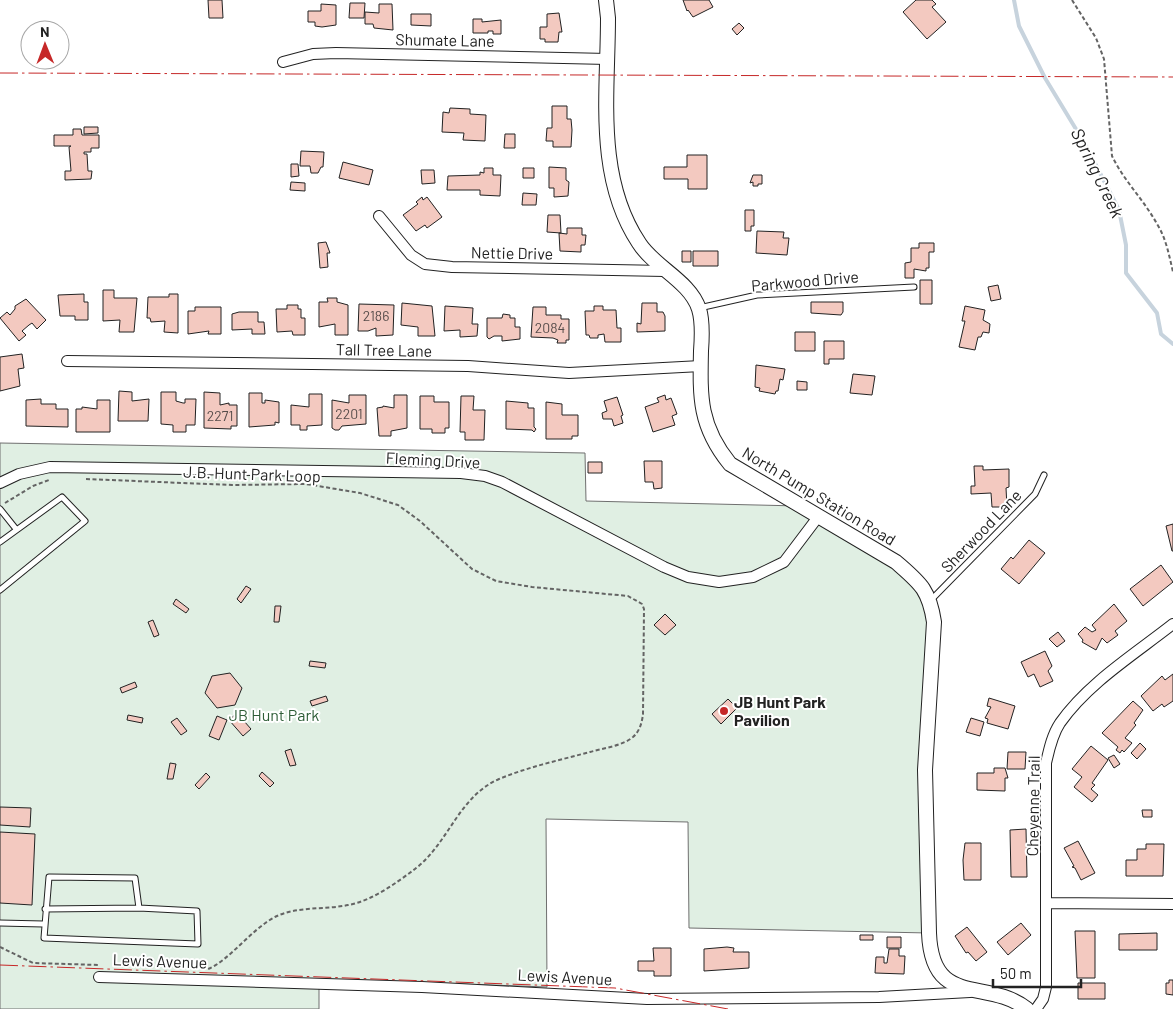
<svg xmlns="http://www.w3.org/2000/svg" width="1173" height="1009" font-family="Barlow,sans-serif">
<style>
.green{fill:#e0efe3;stroke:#6f6f6f}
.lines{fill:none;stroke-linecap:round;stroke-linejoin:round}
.stream{stroke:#c7d3dd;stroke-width:4}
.building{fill:#f3c9c0;stroke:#222}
.service-casing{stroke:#222;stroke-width:7}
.minor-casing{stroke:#222;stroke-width:12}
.tertiary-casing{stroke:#222;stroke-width:16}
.path{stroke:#646464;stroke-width:2;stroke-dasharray:4 2.5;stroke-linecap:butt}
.service{stroke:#fff;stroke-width:5}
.minor{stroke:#fff;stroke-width:10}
.tertiary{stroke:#fff;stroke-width:14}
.power{stroke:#c62828;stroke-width:1;stroke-dasharray:18 4 2.5 4;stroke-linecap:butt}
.poi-dot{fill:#c62828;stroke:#fff;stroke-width:2}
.labels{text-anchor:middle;stroke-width:4;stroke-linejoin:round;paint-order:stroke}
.number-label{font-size:14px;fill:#564c4a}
.street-label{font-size:16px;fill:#222;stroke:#fff}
.poi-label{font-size:16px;font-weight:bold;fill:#222;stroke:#fff;text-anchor:start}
.park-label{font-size:16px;fill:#2f5e38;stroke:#fff}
.water-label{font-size:18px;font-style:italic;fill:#222;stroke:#fff}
</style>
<rect width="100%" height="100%" fill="#fff"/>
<path class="green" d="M0,443l585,10 1,48 213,5 97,56 35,38 -2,333 -240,-5 -1,-106 -142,-3 1,168 -228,-8v30h-319z"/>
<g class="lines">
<path class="stream" d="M1014,0l5,26 26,52 40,66 34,66 7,35v28l31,40 4,21 12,10"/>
</g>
<path class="building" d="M208,0h14l1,18h-14z
M683,0h26l4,7 -20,10 -5,-7 -1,1z
M916,0h16l4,4 -4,3 14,15 -19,17 -24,-27z
M350,3h15l-1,15h-15z
M321,4l15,1v20l-14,2 -7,-1v-4h-7v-11h13z
M379,4h13l1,26 -19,-2 -1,-4h-8v-12l14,1z
M559,13l3,19h-3l-1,10h-13v-3h-5v-12h7v-13z
M411,14h20v12l-20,-1z
M473,19h9v3l19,-2v14h-8v-3h-5v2h-15z
M739,23l5,5 -7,7 -5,-6z
M552,106h15v13h4l1,11 -1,17h-18v-6h-7l1,-13h5z
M450,108l20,1v5l16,1 -1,26 -22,-1 1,-7 -22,-1 1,-20 6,1z
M84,127h14v6l-14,1z
M73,129h8l1,6h17v13h-8v4h-7v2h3l1,17h4l-1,8 -26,1v-9h6l-2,-24 2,-1h-17v-11h19z
M505,134h10v14h-11z
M301,151l23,1 -1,15h-2l-3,6h-7l-1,-7h-10z
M687,155h20v34h-19v-10h-24v-12h23z
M343,162l30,8 -4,15 -30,-7z
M291,164h7l1,12 -8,1z
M549,167l17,1v12l3,2 -1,14 -14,1v-9h-5z
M484,168h9v7h8l-1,21 -20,-1v-5h-33l1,-14 32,-1v-3l4,1z
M523,168h11v10h-11z
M421,170h13l1,13 -13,1z
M753,175h9v9h-4v2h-5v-4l-3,1z
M291,182l14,1v8l-15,-1z
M523,193l14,1 -1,11h-14z
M422,197l1,3 4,-3 15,20 -15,11 -2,-3 -9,6 -13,-16 15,-11 -2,-2z
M745,210h9v16h-3v5h-6z
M548,215h12l1,18 -14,-1z
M567,228h15v7h4l-1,10h-4v7l-21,-1 -1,-18 8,1z
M757,231l27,1 -1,6h6l-2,17 -31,-2z
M326,242l4,11h-3l1,14 -8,1 -2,-25z
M919,243h15v9h-5v16h-3v3l-12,-2v9h-9v-15l6,-1v-14h8z
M682,251h9v11h-9z
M693,251h25v15h-25z
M920,280h12v24h-12z
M998,285l3,14 -10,2 -3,-14z
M103,290h11v8h23l-3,34h-15l1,-12 -17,1z
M84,294v8h4v18h-13v-4h-15l-2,-21z
M169,294h9v39l-14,-1 1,-11 -14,1 -1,-4h-3l1,-21h21z
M327,298h10v4l11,3v30h-13v-11l-16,3v-25h9z
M26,299l20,21 -9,9 -5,-6 -3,2 -7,6 4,4 -7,6 -19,-23 7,-6 3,3 5,-6v-3z
M811,302h32v10l-2,3 -30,-2z
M402,303l30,3 3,30h-17v-9l-17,-2z
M642,303h15v9h6l2,4v15l-28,1v-9l4,1z
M359,304l35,1 -1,30 -17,1v-8l-8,3h-10z
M287,305h11v4h3v9h4v17h-12l-1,-4 -15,1 -1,-23h11z
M445,306l28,2 -1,16h6l-1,12 -17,1v-7l-16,1z
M594,306h9v4h13l1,18h4v14h-16l-1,-8 -6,1v3h-8l-1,-3h-3l-1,-24h9z
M965,306l20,4 -2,10 7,4 -1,9 -6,-1 -2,5h-3l-3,13 -16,-3 6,-26h-3z
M195,307h26v27h-13l1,-3 -21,3v-23h7z
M533,307h13v8h15v4h8v21h-3v3h-9l1,-3 -5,-2 -22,-1z
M239,312h19v10h6l1,12h-13v-5l-20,1v-16z
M503,314l7,1v3h5v9h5v12l-18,2v-5h-8l-5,3 -2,-2v-19h15z
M795,332h20v19h-20z
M824,341h20v18h-15v5h-5z
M22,354l2,14 -6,1 2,17 -20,5v-34z
M756,365l29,4 -2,11 -3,-1 -2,12h-2l-1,3 -16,-3 1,-3 -5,-1z
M853,374l22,2 -3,19 -22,-2z
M797,381l10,1v8h-10z
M119,391l13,1v9l17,-2 -1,22h-30z
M161,392h15v9l7,2h2v-4h11l-1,26h-9v7h-13v-7l-12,-1z
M204,392l16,1v12l9,-2v2h8v21h-6v3l-27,-1z
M249,393h13v10h3v-3l14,2v21l-4,-1v3l-26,2z
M309,394h13v31l-15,1v4h-7v-5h-9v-20l18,2z
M349,395h17v29l-24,2 -3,4h-4l-3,-2v-28l17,3z
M394,395h13v33l-16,3v5h-12l-2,-28 6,-1v-1l11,2z
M665,395l1,5 5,-2 6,16 -5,2 3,9 -22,7 -8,-25 14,-5 -2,-4z
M420,396h14v6h15v26h-4v5h-13v-4h-12z
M461,396h13l-1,14h12l-1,30h-19v-8h-5z
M617,397l6,18 -2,1 2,7 -9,3 -2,-7h-9l-1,-6 5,-2 -3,-10z
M41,399v5h15v5h12v18l-42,-1v-26z
M97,400h13v32h-34v-23h6v-2l15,2z
M506,401l22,2v5h6v19l2,2 -2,3 -2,-2 -26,-1z
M546,402l16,2v11h16v21h-6v3h-26z
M644,461h18v27l-8,1 -1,-7h-8z
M588,462h14v11h-14z
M974,466h9v4l26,-1v18l-3,1 1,19h-15l-1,-14 -20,1v-8h4z
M1173,524v27h-1l-6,-25z
M1029,540l16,13 -26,31 -18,-15 10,-12 2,2z
M1161,565l12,17 -30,24 -13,-17z
M246,586l5,3 -10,14 -4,-4z
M176,599l13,10 -3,4 -13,-9z
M1114,604l13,17 -12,10 3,4 -11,8 -5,-5 -6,12 -14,-8 1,-2 -5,-6 7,-7 7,5 4,-2 -4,-5z
M275,606h6l-2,16h-5z
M665,614l11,11 -11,10 -11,-10z
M153,620l6,15 -5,2 -6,-15z
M1058,632l7,9 -8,6 -8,-8z
M1045,651l7,15 -4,5 5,10 -13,6 -6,-13 -6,3 -7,-15z
M310,661l16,2 -1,5 -16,-2z
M230,673l12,15 -7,17 -18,3 -12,-15 7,-17z
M1173,674v27l-9,6 -2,-3 -9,7 -12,-15 21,-20 3,4z
M135,682l2,5 -15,6 -2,-5z
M326,696l2,5 -16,5 -2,-5z
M989,698l26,8 -7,23 -21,-6 1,-4 -3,-1 6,-11 -4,-1z
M728,699l9,9 -16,16 -9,-10z
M1133,701l10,9 -9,13 2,2 -11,13 7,5 -8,9 -2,-2 -2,3 -4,-3 2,-3 -16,-14z
M237,713l14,16 -8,7 -14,-16z
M128,715l15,3 -1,5 -15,-3z
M217,716l10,4 -8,20 -10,-4z
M177,718l10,13 -6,4 -10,-13z
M971,718l13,4 -4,14 -14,-4z
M1140,743l6,6 -9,10 -6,-6z
M1091,746l17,14 -16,23 3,2 -4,4 7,6 -6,7 -18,-15 8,-10 -10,-8z
M291,749l5,16 -6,1 -5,-15z
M1008,752h18l-1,17h-18z
M1114,755l6,9 -6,4 -6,-10z
M170,763l6,1 -3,15h-6z
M994,768h11l3,10h-3v13l-28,-1v-17h17z
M262,772l12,11 -4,4 -11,-11z
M206,773l4,4 -11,12 -4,-4z
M0,807l31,1 -1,19 -30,-2z
M1142,810h10v7h-9z
M1026,829l1,48h-16l-1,-47z
M0,832l35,2 -3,71 -32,-2z
M1078,841l17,32 -14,7 -6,-12 -3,-1 2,-1 -10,-18z
M965,843h16v37h-17l-1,-20z
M1146,844h18l-1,32h-37v-16h11v-11h9z
M1021,923l10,12 -23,20 -11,-13z
M967,927l20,25 -11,9 -8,-9 -2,1 -11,-17z
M1075,931h20v47h-18z
M1157,933v17h-38v-16z
M860,935h13v5h-13z
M887,937h14v11h-14z
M727,947l7,1 -1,4h16v16l-45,3v-22z
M653,948h18v28h-17v-5h-16v-10h16z
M889,949h10v7h6l-1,18 -29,-1 1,-16h8v6h3z
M1169,980h4v15l-7,-1v-11h3z
M1078,983h27v16h-27z"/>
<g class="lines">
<defs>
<path id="service" d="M699,308l58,-13 157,-8
M0,509l16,20
M0,542l62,-45 23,24 -85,69
M931,600l104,-106 9,-19
M49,877l86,1 4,30 58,3 1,33 -154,-6z
M45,909l94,-1
M0,923l43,1"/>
<path id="minor" d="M283,62l30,-8 23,-1 272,6
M379,216l32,39 14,9 27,3 213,4
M67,361l401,5 101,7 132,-7
M0,483l19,-9 31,-7 411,6 24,3 17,6 162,85 24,10 31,5 34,-5 31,-15 34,-45
M1047,903l126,1
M99,977l323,10 225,12 232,-2 91,-5
M1036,1009l7,-10 3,-12v-224c3,-13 6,-28 14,-40 28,-40 75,-69 113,-99"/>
<path id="tertiary" d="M606,0l2,18c0,75 -13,159 31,225 15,24 51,38 60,66 4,13 3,29 2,42 -1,46 -2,75 29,113l166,98c24,21 33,27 38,60l-9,148 4,163c3,76 57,44 98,76"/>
</defs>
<use href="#service" class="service-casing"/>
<use href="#minor" class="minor-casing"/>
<use href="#tertiary" class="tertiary-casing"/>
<path class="path" d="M1072,0l24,38 8,21 8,97c12,25 32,44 45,68 9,14 12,31 16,48
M86,479l146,6 74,-1 54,9 38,12 22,16 52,48 24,12 36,6 96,9 14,8 2,5 -1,105c-1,8 -3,17 -10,23 -11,9 -29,11 -43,15 -30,8 -62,15 -91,27 -41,18 -50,64 -84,90 -19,14 -43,32 -67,36 -23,5 -49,1 -71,11 -25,12 -48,45 -69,53
M5,503l28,-17 16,-6
M0,947l33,16 66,2"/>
<use href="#service" class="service"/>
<use href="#minor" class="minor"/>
<use href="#tertiary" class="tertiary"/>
<path class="power" d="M0,73l1173,4
M0,965l615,23 113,21"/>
</g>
<circle class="poi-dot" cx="724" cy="711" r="5"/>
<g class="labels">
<g class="number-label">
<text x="376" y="321">2186</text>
<text x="550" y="333">2084</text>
<text x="349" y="419">2201</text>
<text x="220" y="421">2271</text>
</g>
<g class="street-label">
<text transform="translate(445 40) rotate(1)" y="6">Shumate Lane</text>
<text transform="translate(512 253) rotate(1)" y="6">Nettie Drive</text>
<text transform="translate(805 281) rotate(-5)" y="6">Parkwood Drive</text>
<text transform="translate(384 350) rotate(1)" y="6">Tall Tree Lane</text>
<text transform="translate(433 460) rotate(3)" y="6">Fleming Drive</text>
<text transform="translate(252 474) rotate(2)" y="6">J.B. Hunt Park Loop</text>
<text transform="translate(819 496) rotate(31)" y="6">North Pump Station Road</text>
<text transform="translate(981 531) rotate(-46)" y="6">Sherwood Lane</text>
<text transform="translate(1033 806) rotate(-89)" y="6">Cheyenne Trail</text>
<text transform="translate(160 961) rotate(2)" y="6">Lewis Avenue</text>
<text transform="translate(565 977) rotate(3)" y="6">Lewis Avenue</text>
</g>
<g class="poi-label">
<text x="734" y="708">JB Hunt Park<tspan x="734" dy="18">Pavilion</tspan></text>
</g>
<g class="park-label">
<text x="274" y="721">JB Hunt Park</text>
</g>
<g class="water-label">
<text transform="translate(1097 173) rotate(64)" y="6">Spring Creek</text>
</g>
</g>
<g transform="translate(45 45) rotate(359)"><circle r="24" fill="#ffffff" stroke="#a7a7a7"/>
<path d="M0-4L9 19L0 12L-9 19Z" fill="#c62828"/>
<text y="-8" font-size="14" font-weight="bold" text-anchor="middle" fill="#222222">N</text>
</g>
<path d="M993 979v8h88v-8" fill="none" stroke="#222222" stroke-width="2.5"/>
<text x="1000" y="979" font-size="15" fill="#222222" stroke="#ffffff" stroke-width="4" paint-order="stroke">50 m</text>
</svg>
